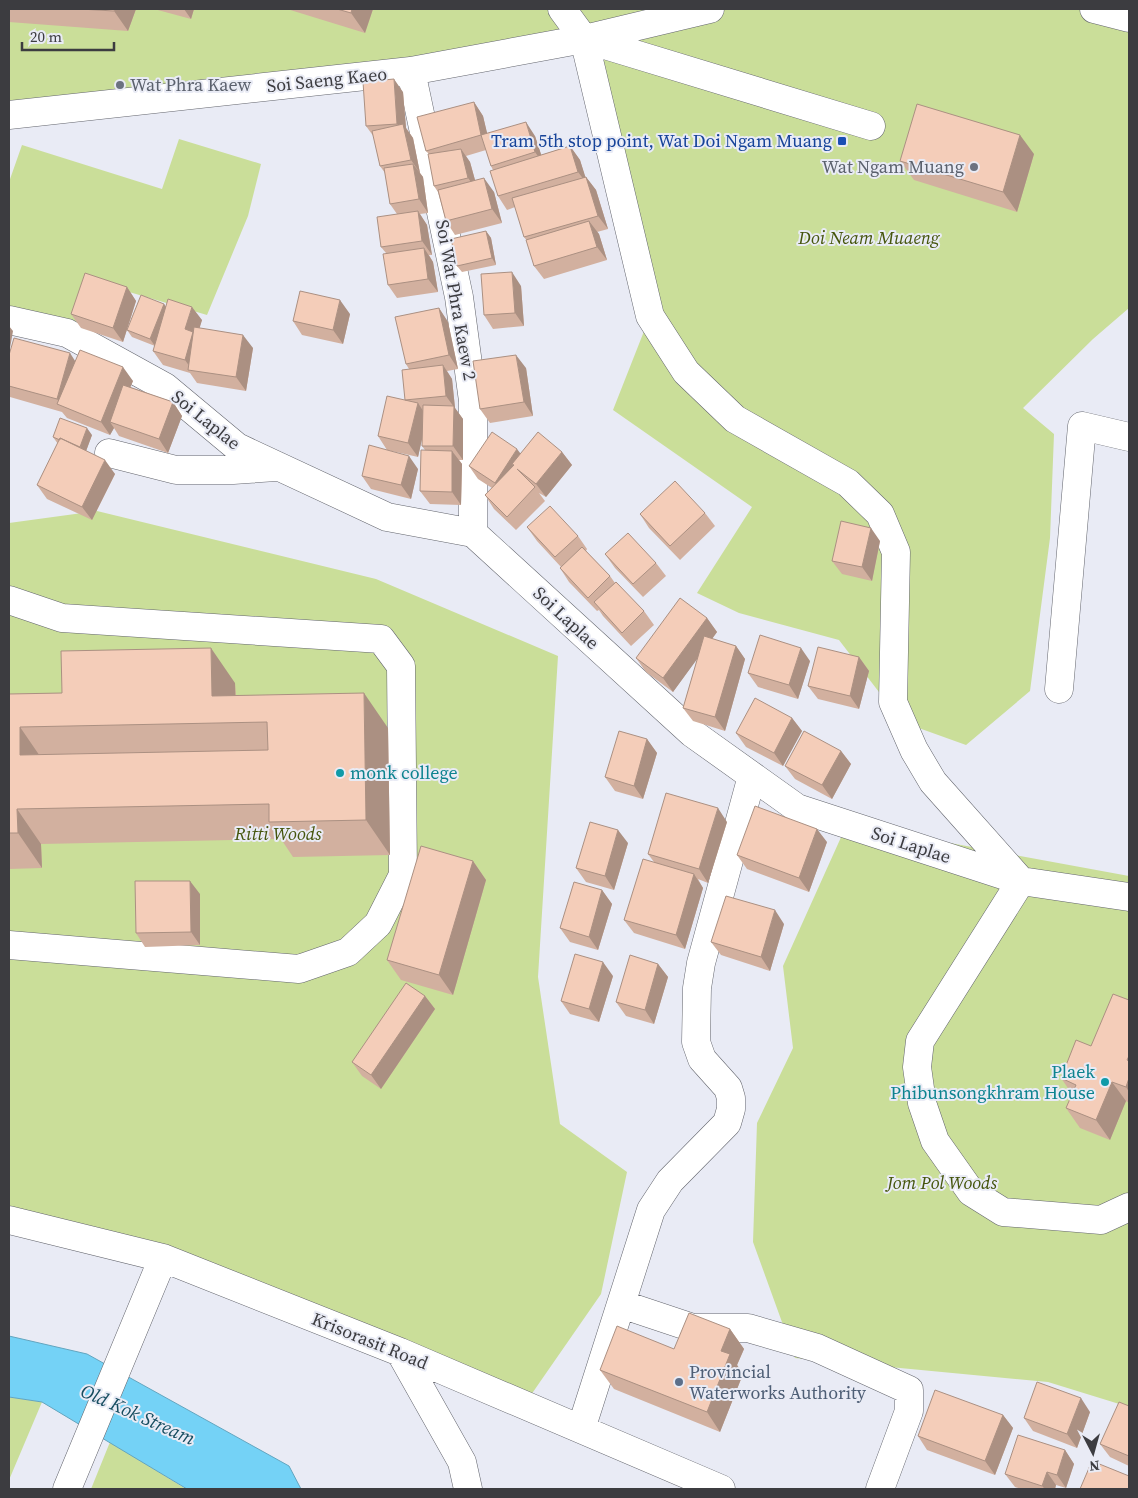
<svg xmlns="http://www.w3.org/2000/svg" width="1138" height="1498" font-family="'Source Serif 4',serif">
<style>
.green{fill:#cade99}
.water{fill:#74d2f6;stroke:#63a5bf}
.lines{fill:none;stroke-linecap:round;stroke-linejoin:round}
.minor-casing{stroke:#63656d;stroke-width:29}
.minor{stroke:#fff;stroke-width:28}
.wall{fill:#d2b09f}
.shaded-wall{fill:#ab9082}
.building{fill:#f4cdb9;stroke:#ab9082;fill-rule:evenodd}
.worship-dot{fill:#6b7280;stroke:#e9ebf5;stroke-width:2}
.transit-dot{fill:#1a4fb4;stroke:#e9ebf5;stroke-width:2}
.culture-dot{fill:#0f9aa8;stroke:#e9ebf5;stroke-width:2}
.service-dot{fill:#5c6f8a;stroke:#e9ebf5;stroke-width:2}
.labels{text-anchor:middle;stroke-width:4;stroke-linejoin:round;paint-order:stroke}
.street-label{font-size:18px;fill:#3c3c40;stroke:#e9ebf5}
.worship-label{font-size:18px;fill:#5b616d;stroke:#e9ebf5;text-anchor:start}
.transit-label{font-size:18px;fill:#164399;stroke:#e9ebf5;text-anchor:end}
.park-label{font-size:18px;font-style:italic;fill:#45550c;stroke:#e9ebf5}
.culture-label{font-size:18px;fill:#0d838f;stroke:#e9ebf5;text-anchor:start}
.service-label{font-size:18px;fill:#4e5e75;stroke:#e9ebf5;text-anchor:start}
.water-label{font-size:19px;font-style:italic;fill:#174d60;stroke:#e9ebf5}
</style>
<rect width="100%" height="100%" fill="#e9ebf5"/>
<path class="green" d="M9,9h1120v299l-36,31 -70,69 31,26 -4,104 -20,153 -64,54 -64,-23 -63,-82 -100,-27 -42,-20 55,-86 -139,-97 37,-94 -69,-277 -572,71z
M179,139l82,25 -13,52 -41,99 -115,-34 -15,43 -66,-15 -2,-6v-121l13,-37 140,44z
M97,511l279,68 182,77 -20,321 22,147 67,48 -26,122 -77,111 -515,-189v-693z
M847,824l282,52v531l-81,-25 -253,-24 -42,-116 4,-119 36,-75 -10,-82z
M9,1397l33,5 -33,78z
M110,1442l76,47h-95z"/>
<path class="water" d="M9,1336l78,18 202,112 12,23h-114l-145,-87 -33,-5z"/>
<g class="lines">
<defs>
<path id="minor" d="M562,9l22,30 66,277 36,56 49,47 113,64 32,31 16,38 -3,150 21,48 19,32 88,99
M1094,9l35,9
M585,39l286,87
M411,71l48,226 14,104v132
M9,115l402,-44 173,-32 126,-30
M9,320l58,13 98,54 72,60 150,70 86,16 219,200 105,75 224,73 108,16
M109,453l67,17h57l43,-3
M9,600l53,18 319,21 20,27 2,209 -25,49 -30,28 -49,17 -290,-24
M1059,689l23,-263 47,11
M1021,881l-101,160 -3,26 5,36 13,38 36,51 32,20 98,8 28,-13
M9,1220l154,38 237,94 321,137
M621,1304l72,24h55l69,20 92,42v21l-29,78
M400,1352l62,110 6,27
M581,1429l70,-219 19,-29 57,-58 4,-14v-11l-3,-10 -26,-29 -6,-17 1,-54 4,-25 51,-187
M67,1489l96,-231"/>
</defs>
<use href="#minor" class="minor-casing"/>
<use href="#minor" class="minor"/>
</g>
<path class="wall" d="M9,9h127l-8,22 -119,-9z
M154,9h40l-3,10z
M287,9h86l-8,24z
M403,92l3,36 7,10 7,35 3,4 5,36 -8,1 7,11 5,30h-3l4,7 5,30 -41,6 -9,-13 -2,-32 -5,-6 16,-33 -7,-10 -5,-31 -5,-7 -6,-29 -8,-11z
M474,102l9,14 4,18 48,2 6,19 29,-9 10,14 5,17h1l10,13 12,39 -11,3 2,2 8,26 -63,19 -10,-13 -7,-25 -3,-4 -9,-30 -8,3 -9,-14 -5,-26 -2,-4 -5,-16 -20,6 4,6 5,18 19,12 8,31 -47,12 -9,-14 -8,-29 -4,-6 -5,-32 -3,-3z
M1034,154l-17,58 -103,-32 -14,-19z
M486,231l5,7 5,27 -34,7 -5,-6z
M521,286l3,40 -31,3 -9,-14z
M127,287l9,14 -13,41 -42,-14 -10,-14z
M164,304l2,3 36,13 -3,8 54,20 -7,43 -49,-8 -7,-10 -27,-8 -10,-14 2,-5 -23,-9 -5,-7z
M439,308l9,14 10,47 -11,2 5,8 3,29 8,11v41h-4l3,4 -1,41 -31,-1 -10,-13 5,-41 -3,-4v-8l-4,19 -31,-7 -9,-14 27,-35 4,-32 -3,-5z
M350,314l-7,30 -41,-9 -9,-14z
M75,361l58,20 -3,6 43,15 9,14 -14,37 -49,-17 -5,-8 -4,7 -43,-17 -5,-6 -52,-15 -1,-2v-9z
M526,368l7,48 -43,7 -10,-14z
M92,435l-6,16 29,23 -23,46 -45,-21 -10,-14 21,-41 -5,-7z
M562,452l10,13 -26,32 -7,-4 6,8 -29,29 -22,-21 -9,-14 7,-7 -14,-9 -9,-13 52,-12z
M418,469l-7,30 -40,-10 -9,-13z
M705,513l10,13 -35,34 -31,-32 -9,-14z
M527,527l51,9 9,13 -1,2 24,25 5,7 29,28 10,14 -23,21 -28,-30 -4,-6 -2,1 -28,-29 -9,-14 1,-1 -24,-26z
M880,541l-8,40 -30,-7 -10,-13z
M605,554l51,9 10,13 -23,21 -28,-29z
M707,618l10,14 -5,7 24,7 9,13 -20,72 -32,-10 -10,-13 15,-51 -25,35 -27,-20 -10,-14z
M859,657l10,14 -10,38 -41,-10 -10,-13z
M810,661l-12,38 -40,-12 -10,-14z
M235,683l1,13 152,32 2,127 -97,2 -12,-18 -240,5 1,24 -33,1v-175l53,-1z
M792,718l10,13 -19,35 -37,-19 -10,-14z
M647,739l10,14 -14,46 -28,-8 -10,-14z
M841,751l10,13 -19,35 -37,-20 -10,-13z
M727,822l-19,61 -10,-4 5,9 -18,61 -51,-16 -10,-13 30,-58 -6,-8z
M827,842l-18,50 -62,-23 -10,-14z
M628,843l-14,47 -28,-8 -10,-14z
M473,861l13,19 -33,115 -52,-15 -14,-20z
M602,890l10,14 -14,46 -28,-8 -10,-14z
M200,894v51l-55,2 -9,-14z
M784,924l-14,47 -49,-16 -10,-13z
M658,964l10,13 -14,47 -28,-8 -10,-14z
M613,976l-14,46 -29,-8 -9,-13z
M425,996l10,13 -54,80 -19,-13 -10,-14z
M1129,1000v103l-3,-2 -16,39 -30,-12 -14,-20 6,-14 -11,-16 30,-32z
M730,1329l14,20 -7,16 6,9 -23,58 -106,-43 -14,-19 74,-21z
M1129,1406v60l-19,-9 -10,-13z
M1090,1412l-13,36 -44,-17 -9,-13z
M1003,1415l10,13 -18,47 -68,-25 -9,-14z
M1065,1450l9,14 -8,24 -10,-3 -1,4h-34l-6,-2 -10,-13z"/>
<path class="shaded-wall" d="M115,9h21l-8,22 -14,-20z
M184,9h10l-3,10z
M352,9h21l-8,24 -14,-20z
M394,79l9,13 3,36 7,10 7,35 -9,-13 -5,-23 -9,-13z
M474,102l9,14 8,33 -10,-14z
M526,122l9,14 10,30 -10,-14z
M1020,135l14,19 -17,58 -14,-20z
M570,146l10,14 8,25 -10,-13z
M461,149l9,13 8,29 -10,-13z
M413,164l10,13 5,36 -9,-14z
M586,177l10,13 12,39 -10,-13z
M484,178l10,14 8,31 -10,-14z
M418,211l9,14 5,30 -10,-14z
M589,221l10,13 8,26 -10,-13z
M486,231l5,7 5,27 -4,-7z
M424,248l9,14 5,30 -10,-13z
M512,272l9,14 3,40 -9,-13z
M127,287l9,14 -13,41 -10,-14z
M340,300l10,14 -7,30 -10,-14z
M164,304l5,7 -14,35 -5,-7z
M192,307l10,13 -5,17 -5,33 -7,-10v-31z
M439,308l9,14 10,47 -9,-14z
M9,326l4,5 -4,23z
M243,335l10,13 -7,43 -10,-14z
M70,353l9,14 -17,39 -5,-7z
M516,355l10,13 7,48 -9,-14z
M443,365l9,14 3,29 8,11v41l-10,-14 1,-39 -8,-11z
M123,367l10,14 -18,43 -5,-2 4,6 -4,7 -9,-13z
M9,402l1,16 -1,6z
M173,402l9,14 -14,37 -9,-14z
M418,403l9,14 -9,40 -10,-14z
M87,428l5,7 -7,19 -5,-7z
M517,449l10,13 -15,2 7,10 -15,23 -9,-14z
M452,451l10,13 -1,41 -9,-13z
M562,452l10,13 -26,32 -10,-13z
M409,456l9,13 -7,30 -10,-14z
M105,460l10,14 -23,46 -10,-13z
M871,528l9,13 -8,40 -10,-14z
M707,618l10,14 -44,60 -10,-14z
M736,646l9,13 -20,72 -10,-14z
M211,648l24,35 1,40 -24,-27z
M801,648l9,13 -12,38 -9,-14z
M859,657l10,14 -10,38 -9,-13z
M364,693l24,35 2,127 -24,-35z
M792,718l10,13 -19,35 -9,-13z
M20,727l24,35 -24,-7z
M647,739l10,14 -14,46 -9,-13z
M841,751l10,13 -19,35 -10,-14z
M718,808l9,14 -19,61 -9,-14z
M17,809l24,35 1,24 -24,-35z
M817,829l10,13 -18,50 -10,-14z
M618,830l10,13 -14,47 -9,-14z
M473,861l13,19 -33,115 -14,-20z
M694,874l9,14 -18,61 -9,-14z
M190,881l10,13v51l-9,-13z
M602,890l10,14 -14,46 -9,-13z
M775,910l9,14 -14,47 -9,-14z
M603,962l10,14 -14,46 -10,-13z
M658,964l10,13 -14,47 -9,-14z
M425,996l10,13 -54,80 -10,-14z
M1129,1078v14l-3,-5z
M1112,1082l14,19 -16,39 -14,-20z
M730,1329l14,20 -7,16 6,9 -23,58 -13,-20 14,-61z
M1081,1398l9,14 -13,36 -10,-14z
M1003,1415l10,13 -18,47 -10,-14z
M1065,1450l9,14 -8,24 -9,-13z
M1047,1472l9,13 -1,4h-10l-3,-3z"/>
<path class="building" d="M80,9h35l-1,2z
M337,9h15l-1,4z
M394,79l3,45 -31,2 -3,-44z
M474,102l7,33 -55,16 -9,-34z
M917,104l103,31 -17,57 -103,-31z
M526,122l9,30 -44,14 -10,-31z
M403,124l8,36 -31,6 -8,-35z
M570,146l8,26 -80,24 -8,-25z
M461,149l7,29 -34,8 -6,-32z
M413,164l6,35 -29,5 -6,-36z
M586,177l12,39 -74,21 -12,-39z
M484,178l8,31 -46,12 -8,-31z
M418,211l4,30 -41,6 -4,-30z
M589,221l8,26 -63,19 -8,-26z
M486,231l6,27 -35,8 -6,-27z
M424,248l4,31 -40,6 -5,-31z
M512,272l3,41 -31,2 -3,-41z
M85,273l42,14 -14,41 -42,-14z
M300,291l40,9 -7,30 -40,-9z
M141,295l23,9 -14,35 -23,-9z
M168,299l24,8 -7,22 8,3 -8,28 -32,-9z
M439,308l10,47 -43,9 -11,-47z
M194,327l49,8 -7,42 -48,-7z
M14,338l56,15 -13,46 -48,-13v-31z
M80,350l43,17 -22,55 -44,-18z
M516,355l8,47 -44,7 -7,-48z
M443,365l3,31 -41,4 -3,-30z
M123,385l50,17 -14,37 -49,-17z
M387,396l31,7 -10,40 -30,-7z
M423,405l31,1 -1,40h-31z
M60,418l27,10 -7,19 -20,-9v2l-7,-3z
M492,432l25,17 -22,34 -26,-17z
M538,432l24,20 -26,32 -19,-15 18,18 -28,30 -22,-22 29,-30 -2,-1z
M60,438l45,22 -23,47 -45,-22z
M369,445l40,11 -8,29 -39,-9z
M421,450l31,1v41l-32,-1z
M675,481l30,32 -35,33 -30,-32z
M550,506l28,30 -23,21 -28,-30z
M841,521l30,7 -9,39 -30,-6z
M628,533l28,30 -23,21 -28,-30z
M582,547l28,29 -22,22 -28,-30z
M616,582l28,29 -22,22 -28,-31z
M680,598l27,20 -44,60 -27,-20z
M760,635l41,13 -12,37 -41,-12z
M704,636l32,10 -21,71 -32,-9z
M818,647l41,10 -9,39 -42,-10z
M211,648l1,48 152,-3 2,127 -97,2v-18l-252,5 1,24h-9v-139l53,-1 -1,-42zM267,722l1,28 -248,5v-28z
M755,698l37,20 -18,35 -38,-20z
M619,731l28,8 -13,47 -29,-9z
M804,731l37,20 -19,34 -37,-19z
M666,793l52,15 -19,61 -51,-15z
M755,806l62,23 -18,49 -62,-23z
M590,822l28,8 -13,46 -29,-8z
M421,846l52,15 -34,114 -52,-15z
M643,859l51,15 -18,61 -52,-15z
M135,881h55l1,51 -55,1z
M574,882l28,8 -13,47 -29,-9z
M726,896l49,14 -14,47 -50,-15z
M575,954l28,8 -14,47 -28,-8z
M630,955l28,9 -13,46 -29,-8z
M406,983l19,13 -54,79 -19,-13z
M1113,994l16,6v56l-2,4 2,1v17l-3,9 -14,-5 -16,38 -30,-12 10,-23 -15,-7 15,-38 15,6z
M689,1313l41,16 -9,22 9,3 -23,58 -107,-42 17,-44 57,23z
M1037,1382l44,16 -14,36 -43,-16z
M935,1390l68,25 -18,46 -67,-25z
M1119,1402l10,4v50l-29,-12z
M1018,1435l47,15 -8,25 -10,-3 -5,14 -37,-12z
M1092,1461l37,15v13h-49z"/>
<g class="worship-dot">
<circle cx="120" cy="85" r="5"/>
<circle cx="974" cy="167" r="5"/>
</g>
<rect class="transit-dot" x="837" y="136" width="10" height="10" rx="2.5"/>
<g class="culture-dot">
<circle cx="340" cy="773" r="5"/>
<circle cx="1105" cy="1082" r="5"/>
</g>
<circle class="service-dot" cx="679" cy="1382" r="5"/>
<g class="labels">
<g class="street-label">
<text transform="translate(327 80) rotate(-6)" y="6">Soi Saeng Kaeo</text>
<text transform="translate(456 300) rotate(80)" y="6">Soi Wat Phra Kaew 2</text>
<text transform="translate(206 420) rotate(39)" y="6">Soi Laplae</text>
<text transform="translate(566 618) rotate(43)" y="6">Soi Laplae</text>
<text transform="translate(911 845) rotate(18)" y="6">Soi Laplae</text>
<text transform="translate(370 1341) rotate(22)" y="6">Krisorasit Road</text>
</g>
<g class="worship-label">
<text x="130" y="91">Wat Phra Kaew</text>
<text x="964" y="173" text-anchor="end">Wat Ngam Muang</text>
</g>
<g class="transit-label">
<text x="832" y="147">Tram 5th stop point, Wat Doi Ngam Muang</text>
</g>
<g class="park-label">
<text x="869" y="244">Doi Neam Muaeng</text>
<text x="278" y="840">Ritti Woods</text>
<text x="942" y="1189">Jom Pol Woods</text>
</g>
<g class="culture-label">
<text x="350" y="779">monk college</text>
<text x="1095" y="1078" text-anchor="end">Plaek<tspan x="1095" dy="21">Phibunsongkhram House</tspan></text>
</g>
<g class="service-label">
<text x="689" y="1378">Provincial<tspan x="689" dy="21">Waterworks Authority</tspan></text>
</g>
<g class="water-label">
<text transform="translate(138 1414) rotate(24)" y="7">Old Kok Stream</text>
</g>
</g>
<rect width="1138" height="1498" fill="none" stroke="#3c3c40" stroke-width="20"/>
<g transform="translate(1093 1453) rotate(174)" stroke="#e9ebf5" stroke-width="4" paint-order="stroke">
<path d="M0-4L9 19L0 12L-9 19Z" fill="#3c3c40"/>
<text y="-8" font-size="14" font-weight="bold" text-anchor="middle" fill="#3c3c40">N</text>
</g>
<path d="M22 42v8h92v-8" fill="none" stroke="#3c3c40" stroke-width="2.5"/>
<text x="30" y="42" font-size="15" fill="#3c3c40" stroke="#e9ebf5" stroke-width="4" paint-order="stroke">20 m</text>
</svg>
